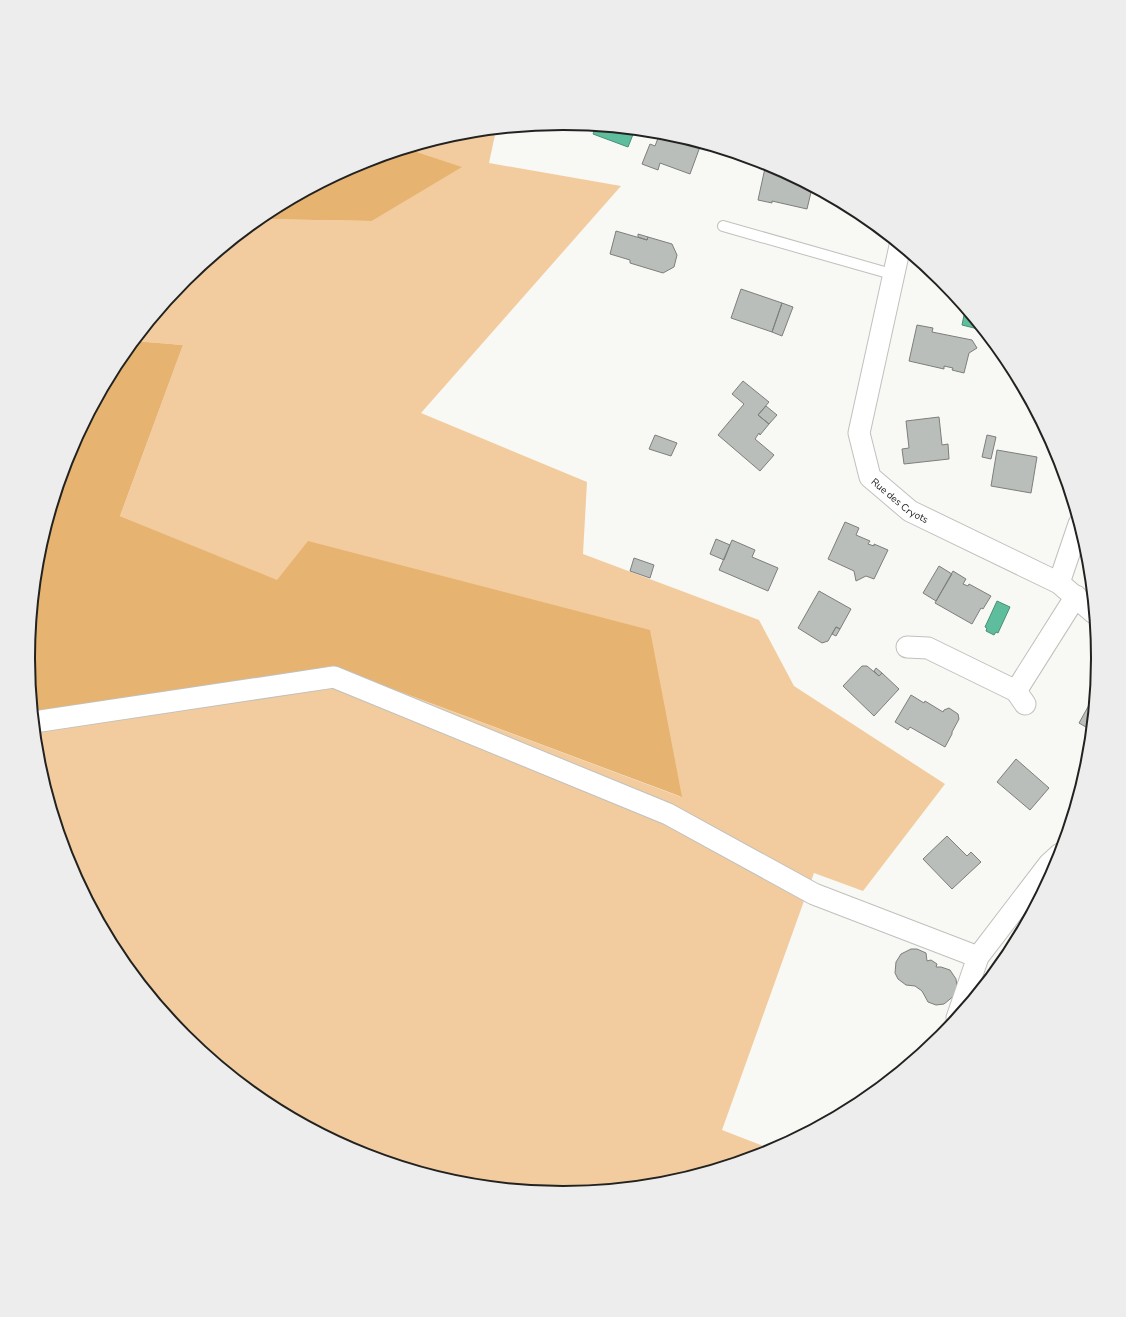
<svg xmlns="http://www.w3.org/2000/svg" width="1126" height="1317" font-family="'Nunito Sans',sans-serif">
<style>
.green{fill:#f2cc9e}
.forest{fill:#e7b370}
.water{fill:#5dbd9c;stroke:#4b8f77}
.building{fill:#babeba;stroke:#7c7f7c}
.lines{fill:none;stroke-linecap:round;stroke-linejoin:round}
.service-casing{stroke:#c0c1bd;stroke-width:12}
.minor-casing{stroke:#c0c1bd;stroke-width:23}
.service{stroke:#fff;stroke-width:10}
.minor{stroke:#fff;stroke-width:21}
.labels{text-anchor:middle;stroke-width:3;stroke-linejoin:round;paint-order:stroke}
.street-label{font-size:10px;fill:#222321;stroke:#fff}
.rim{fill:none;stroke:#222321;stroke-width:2}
</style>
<rect width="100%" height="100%" fill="#f8f9f4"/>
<path class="green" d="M496,130l-7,33 132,23 -200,227 166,69 -4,72 176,66 35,66 151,98 -82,107 -49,-18 -92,257 52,20 -6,3 -101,30 -104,10 -105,-10 -100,-30 -92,-50 -81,-66 -67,-81 -49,-93 -31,-100 -4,-43 297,-54 350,131 -404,-216 -157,-65 63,-171 -49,-4 51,-61 74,-61 113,2 89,-54 -53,-18 51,-15z"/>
<path class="forest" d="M408,149l54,18 -90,54 -113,-2 7,-5 92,-50z
M134,341l49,4 -63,171 157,64 31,-39 342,89 32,167 -351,-131 -297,54 -6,-62 10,-104 31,-100 49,-93z"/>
<path class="water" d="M596,127l32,3 6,2 -6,15 -35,-13z
M965,310l17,20 -20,-5z
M997,601l13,6 -12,26 -2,-1 -2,3 -8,-4 1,-3 -2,-1z"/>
<path class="building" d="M660,133l13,3 1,2 6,2 1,-2 20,6 -11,30 -30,-11 -2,7 -16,-6 8,-20 5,2z
M765,168l13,3v-1l34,18 -5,21 -35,-8v2l-14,-3z
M616,231l31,9 1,-3 24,7 5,11 -3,12 -11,6 -33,-10v-3l-20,-6z
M638,234l10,3 -1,3 -9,-3z
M741,289l41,14 -10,29 -41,-14z
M782,303l11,4 -11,29 -10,-4z
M917,325l16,3 -1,4 40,8 5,8 -8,5 -5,20 -12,-3 1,-2 -9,-2v3l-35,-8z
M743,381l26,21 -11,13 11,9 -9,11 -1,-2 -4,6 19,16 -14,16 -42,-36 26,-31 -12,-10z
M766,406l11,9 -8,9 -11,-9z
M939,417l3,28 6,-1 1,15 -45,5 -2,-15 7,-1 -3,-27z
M655,435l22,8 -6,13 -22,-7z
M987,435l9,2 -5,22 -9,-2z
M997,450l40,7 -6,36 -40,-7z
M845,522l14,6 -3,7 14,6 -2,3 6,2v-2l14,6 -14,29 -8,-3 -10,5 -2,-10 -26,-12z
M716,539l14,6 -6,15 -14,-6z
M732,540l23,10 -3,7 26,11 -10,23 -49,-21z
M634,558l20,7 -4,13 -20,-7z
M939,566l13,8 -16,27 -13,-8z
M953,571l13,8 -3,5 5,2 1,-2 22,12 -8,13 -2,-1 -9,16 -37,-21z
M819,591l32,18 -11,20 -4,-2 -8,14 -6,2 -24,-15z
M836,627l4,2 -4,7 -4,-2z
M862,666h5l12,10 3,-3 17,16 -25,27 -31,-30z
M876,668l6,5 -3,3 -5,-5z
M911,695l13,8 1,-2 18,11 1,-2 5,-2 9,6 1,5 -7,13v2l-7,13 -35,-20 -2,3 -13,-8z
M1094,696l-3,34 -12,-7z
M1016,759l33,29 -19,22 -33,-28z
M947,836l20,20 4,-4 10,10 -29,27 -29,-30z
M911,949h6l9,4 1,8 4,-1 6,4 -1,3h5l9,3 6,9 1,8 -2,8 -11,9 -8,1 -8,-3 -6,-11 -7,-5 -9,-1 -8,-6 -3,-6 1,-11 5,-8z"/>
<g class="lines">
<defs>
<path id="service" d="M723,226l172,49"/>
<g id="minor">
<path id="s1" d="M900,246l-41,187 11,44 40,34 149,72 35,30"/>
<path d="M1059,583l20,-59"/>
<path d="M907,647l21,1 88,43 9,13"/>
<path d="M1016,691l60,-95"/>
<path d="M34,722l300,-45 334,137 146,80 164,63"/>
<path d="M957,1018l21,-61 71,-93 11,-10"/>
</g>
</defs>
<use href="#service" class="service-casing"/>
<use href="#minor" class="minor-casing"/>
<use href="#service" class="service"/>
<use href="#minor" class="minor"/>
</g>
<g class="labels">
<g class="street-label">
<text dy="4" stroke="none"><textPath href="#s1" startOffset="275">Rue des Cryots</textPath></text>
</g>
</g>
<path d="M0 0H1126V1317H0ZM35 658a528 528 0 1 1 1056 0a528 528 0 1 1-1056 0Z" fill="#ededed" fill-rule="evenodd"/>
<path class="rim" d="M35 658a528 528 0 1 1 1056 0a528 528 0 1 1-1056 0Z"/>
</svg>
